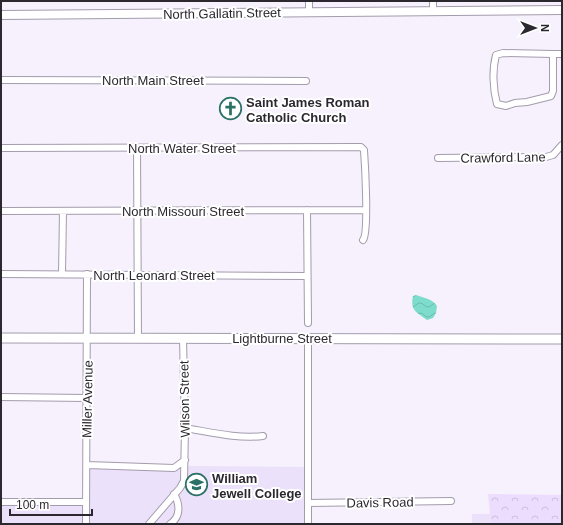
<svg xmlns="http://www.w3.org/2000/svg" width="563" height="525" font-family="Arial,sans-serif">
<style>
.built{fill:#ece1fa}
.forest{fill:url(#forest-crowns)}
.water{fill:url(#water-waves)}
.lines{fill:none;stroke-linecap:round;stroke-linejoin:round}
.minor-casing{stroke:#a39cad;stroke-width:8}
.tertiary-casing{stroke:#a39cad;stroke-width:10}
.secondary-casing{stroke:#a39cad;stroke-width:11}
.minor{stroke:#fff;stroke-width:6}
.tertiary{stroke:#fff;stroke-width:8}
.secondary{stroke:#fff;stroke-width:9}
.labels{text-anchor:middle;stroke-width:4;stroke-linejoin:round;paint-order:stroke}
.street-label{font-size:13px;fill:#2b282f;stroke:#fff}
.poi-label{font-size:13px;font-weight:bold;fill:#2b282f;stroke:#fff;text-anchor:start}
</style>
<defs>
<pattern id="forest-crowns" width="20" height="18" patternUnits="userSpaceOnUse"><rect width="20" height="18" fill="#ecddfe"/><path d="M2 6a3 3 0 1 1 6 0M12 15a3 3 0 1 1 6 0" fill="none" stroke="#cbbeda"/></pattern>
<pattern id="water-waves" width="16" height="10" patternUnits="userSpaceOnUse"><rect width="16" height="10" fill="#7ddccb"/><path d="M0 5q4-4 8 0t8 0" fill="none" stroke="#6cbdaf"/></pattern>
</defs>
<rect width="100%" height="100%" fill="#f6f1fc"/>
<path class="built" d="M87,465l221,2v57h-307v-22h85z
M562,513v11h-90v-10z"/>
<path class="forest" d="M488,494l74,1v29h-71z"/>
<path class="water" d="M416,295c8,3 17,4 21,11l-1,7 -3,5 -6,2c-11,-8 -17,-10 -14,-24z"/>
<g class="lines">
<defs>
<path id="minor" d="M433,1v9
M309,12v-11
M503,53l50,1v37l-2,5 -24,6 -12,1 -9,3 -9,-2c-4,-15 -5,-34 -1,-49z
M553,54h9
M1,80l305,1
M1,148l360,-1 3,3c1,14 5,83 -1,90
M137,148l1,190
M438,158l108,-1 7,-2 9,-10
M307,210l1,113
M1,211l365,-1
M1,274l306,2
M62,274l1,-63
M308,338v186
M1,397l86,1
M185,428c25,4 52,11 78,8
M87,465l87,3 11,-8
M1,502h85
M308,503l143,-2
M86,524l1,-250
M149,524l31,-36 4,-7 1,-53 -2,-90
M170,524c11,-7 10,-20 4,-30"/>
<path id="tertiary" d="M1,15l561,-5"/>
<path id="secondary" d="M1,338l561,1"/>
</defs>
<use href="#minor" class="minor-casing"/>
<use href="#tertiary" class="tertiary-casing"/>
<use href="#secondary" class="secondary-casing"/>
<use href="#minor" class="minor"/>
<use href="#tertiary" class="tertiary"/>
<use href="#secondary" class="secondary"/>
</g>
<defs>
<symbol id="church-ring" viewBox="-11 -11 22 22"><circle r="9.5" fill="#fff" stroke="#2b7166" stroke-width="1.5"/><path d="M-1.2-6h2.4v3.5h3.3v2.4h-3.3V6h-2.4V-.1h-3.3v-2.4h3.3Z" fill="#2b7166"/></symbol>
<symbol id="university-ring" viewBox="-11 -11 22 22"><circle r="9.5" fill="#fff" stroke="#2b7166" stroke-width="1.5"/><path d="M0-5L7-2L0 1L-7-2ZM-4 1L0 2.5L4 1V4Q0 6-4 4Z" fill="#2b7166"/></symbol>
</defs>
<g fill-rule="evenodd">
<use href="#church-ring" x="218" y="96" width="25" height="25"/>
<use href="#university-ring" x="184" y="472" width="25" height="25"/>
</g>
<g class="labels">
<g class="street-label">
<text transform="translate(222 13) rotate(-1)" y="5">North Gallatin Street</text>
<text x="153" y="85">North Main Street</text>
<text x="182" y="153">North Water Street</text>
<text transform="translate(503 157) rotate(-1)" y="5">Crawford Lane</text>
<text x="183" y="216">North Missouri Street</text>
<text x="154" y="280">North Leonard Street</text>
<text x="282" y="343">Lightburne Street</text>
<text transform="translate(87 399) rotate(-89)" y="5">Miller Avenue</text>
<text transform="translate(184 399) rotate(-91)" y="5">Wilson Street</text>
<text transform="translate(380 502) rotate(-1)" y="5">Davis Road</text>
</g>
<g class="poi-label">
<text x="246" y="107">Saint James Roman<tspan x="246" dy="15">Catholic Church</tspan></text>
<text x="212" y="483">William<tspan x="212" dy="15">Jewell College</tspan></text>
</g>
</g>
<rect width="563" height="525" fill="none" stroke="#2b282f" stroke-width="4"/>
<g transform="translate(535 28) rotate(90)" stroke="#ffffff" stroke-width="3" paint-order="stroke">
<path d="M0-3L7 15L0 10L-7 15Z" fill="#2b282f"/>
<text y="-6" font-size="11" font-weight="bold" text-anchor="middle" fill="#2b282f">N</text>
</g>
<path d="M10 509v6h82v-6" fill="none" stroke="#2b282f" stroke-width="2"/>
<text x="16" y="509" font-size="12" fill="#2b282f" stroke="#ffffff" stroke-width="3" paint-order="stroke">100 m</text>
</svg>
